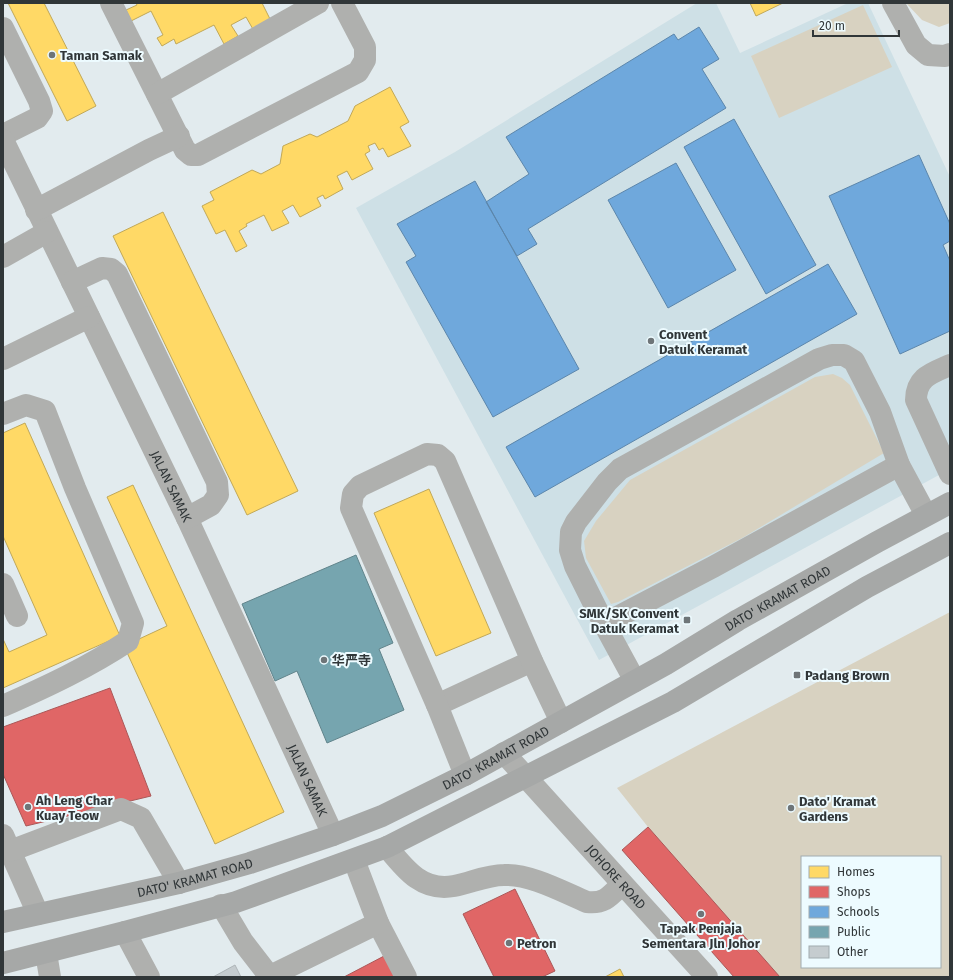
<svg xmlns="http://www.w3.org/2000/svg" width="953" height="980" font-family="'Fira Sans','Noto Sans SC',sans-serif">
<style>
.built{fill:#cee0e6}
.green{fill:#d8d2c1;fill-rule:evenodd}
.homes{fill:#ffd966;stroke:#c1a858}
.shops{fill:#e06666;stroke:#ab5858}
.schools{fill:#6fa8dc;stroke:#5c86ab}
.public{fill:#76a5af;stroke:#61848b}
.building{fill:#c5cccf;stroke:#aeb5b8}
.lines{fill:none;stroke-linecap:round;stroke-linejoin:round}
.minor{stroke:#afb0ae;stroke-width:22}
.major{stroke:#a6a8a7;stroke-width:22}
.poi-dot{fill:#6e7578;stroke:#edfbff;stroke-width:1.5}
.labels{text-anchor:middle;stroke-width:4;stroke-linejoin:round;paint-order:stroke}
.poi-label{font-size:13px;font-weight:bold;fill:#303638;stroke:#edfbff;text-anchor:start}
.street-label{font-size:13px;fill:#303638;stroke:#edfbff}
</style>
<rect width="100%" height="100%" fill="#e2ebee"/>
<path class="built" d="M697,3h19l24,50 108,-50h20l82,174v292l-351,191 -243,-452 99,-56z"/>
<path class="green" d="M906,3h44v20l-11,4 -17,-7z
M863,5l29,62 -113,51 -28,-62z
M833,374l9,4 8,7 34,68 -140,84 -126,65 -7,2 -25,-46 -2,-17 12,-20 34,-41 185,-103z
M950,612v365h-170l-132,-150 -31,-39zM802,857h138v110h-138z"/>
<path class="homes" d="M8,3h36l52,103 -29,15z
M136,3h126l9,18 -17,10 -8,-14 -15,8 7,11 -14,8 -10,-19 -38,19 -2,-5 -12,7 -5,-8 6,-3 -12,-24 -20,10 -5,-11 11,-5z
M750,3h33l-27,13z
M390,87l19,35 -9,5 11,19 -23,11 -5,-9 -4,2 -4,-7 -7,3 2,5 -5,3 8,15 -21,11 -5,-9 -10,5 6,13 -18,10 -2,-4 -6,3 4,8 -21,11 -7,-12 -11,6 7,12 -17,8 -8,-16 -18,9 1,2 -8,5 8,15 -11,6 -11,-22 -9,4 -14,-28 12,-6 -4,-8 42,-22 9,4 19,-10 3,-18 27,-12 7,3 31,-16 7,-15z
M163,212l135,279 -51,24 -134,-279z
M25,423l95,213 -117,52v-49l6,13 38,-17 -44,-99v-103z
M133,485l151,327 -69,32 -91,-198 43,-20 -60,-129z
M429,489l62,144 -55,23 -62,-143z
M620,969l4,8h-19z"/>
<path class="shops" d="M110,688l41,108 -125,30 -23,-52v-47z
M648,827l132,150h-46l-112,-127z
M515,889l40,82 -13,6h-48l-31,-63z
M386,955l12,22h-54z"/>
<path class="schools" d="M699,27l20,32 -17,10 24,39 -198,121 9,15 -20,12 -31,-54 43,-28 -23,-37 168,-103 4,6z
M734,119l82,146 -50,29 -82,-147z
M919,155l31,69v17l-7,4 7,16v70l-50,23 -71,-158z
M676,163l60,107 -68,38 -60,-108z
M475,181l104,188 -86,48 -87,-155 10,-6 -19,-32z
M828,264l29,50 -322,183 -29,-50z"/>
<path class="public" d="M356,555l37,88 -14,6 25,61 -77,33 -30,-72 -22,10 -33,-77z"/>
<path class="building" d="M235,965l6,12h-28z"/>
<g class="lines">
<g class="minor">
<path d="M111,3l74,147 6,5h7l160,-83 7,-12v-13l-23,-44"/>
<path d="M893,3l23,42 12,10 17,1 5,-2"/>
<path d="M3,28l36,73 3,10 -5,7 -34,17"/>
<path d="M157,94l161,-91"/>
<path id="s1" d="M3,140l184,378 146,317"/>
<path d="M36,210l113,-60 30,-14"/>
<path d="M3,257l44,-25"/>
<path d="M72,282l30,-14 9,1 6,5 100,208 1,13 -7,10 -24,13"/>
<path d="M3,359l86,-42"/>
<path d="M950,365c-18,8 -34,12 -34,35l34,74"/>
<path d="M3,414l23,-9 19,6 30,77 58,135 -5,18c-39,26 -82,46 -125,65"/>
<path d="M3,584l14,32"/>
<path d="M604,624l109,-57 186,-102"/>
<path d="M635,681l-31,-57 -29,-58 -5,-16 1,-18 5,-10 31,-40 13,-13 199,-110 13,-4h12l10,6 26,51 19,53 27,50"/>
<path d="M437,705l95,-44"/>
<path id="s2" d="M504,753l203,224"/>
<path d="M465,775l-28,-70 -86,-197 2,-14 7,-8 67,-32 11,1 7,6 87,200 29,61"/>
<path d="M3,835l35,79"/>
<path d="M387,847c18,22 35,45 67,39 17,-3 32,-11 50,-11 27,-1 59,17 83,27 18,2 23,-6 35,-18"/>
<path d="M10,851l111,-42 20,9 38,65"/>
<path d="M221,905l22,37 27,35"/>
<path d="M378,923l28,54"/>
<path d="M125,932l24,45"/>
<path d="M46,953l4,24"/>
<path d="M270,976l108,-53 -24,-63"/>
</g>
<g class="major">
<path id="s3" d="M3,922l176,-39 71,-20 83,-28 49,-19 83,-41 201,-111 72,-44 139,-78 73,-39"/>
<path d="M3,963l122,-31 111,-30 151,-55 286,-145 194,-115 83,-44"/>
</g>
</g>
<g class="poi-dot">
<circle cx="52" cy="55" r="4"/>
<circle cx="651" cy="341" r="4"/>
<rect x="683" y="616" width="8" height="8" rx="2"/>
<circle cx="324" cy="660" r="4"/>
<rect x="793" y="671" width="8" height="8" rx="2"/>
<circle cx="28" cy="807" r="4"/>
<circle cx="791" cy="808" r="4"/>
<circle cx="701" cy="914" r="4"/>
<circle cx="509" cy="943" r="4"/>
</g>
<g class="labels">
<g class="poi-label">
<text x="60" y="60">Taman Samak</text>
<text x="659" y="339">Convent<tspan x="659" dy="15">Datuk Keramat</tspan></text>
<text x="679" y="618" text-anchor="end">SMK/SK Convent<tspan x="679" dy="15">Datuk Keramat</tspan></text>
<text x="332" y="665">华严寺</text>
<text x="805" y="680">Padang Brown</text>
<text x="36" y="805">Ah Leng Char<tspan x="36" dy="15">Kuay Teow</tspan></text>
<text x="799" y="806">Dato' Kramat<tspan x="799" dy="15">Gardens</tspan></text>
<text x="701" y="933" text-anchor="middle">Tapak Penjaja<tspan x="701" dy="15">Sementara Jln Johor</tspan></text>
<text x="517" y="948">Petron</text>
</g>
<g class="street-label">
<text dy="5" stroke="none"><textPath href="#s1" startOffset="385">JALAN SAMAK</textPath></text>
<text dy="5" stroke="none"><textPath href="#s3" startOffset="846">DATO' KRAMAT ROAD</textPath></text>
<text dy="5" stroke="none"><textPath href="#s3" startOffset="522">DATO' KRAMAT ROAD</textPath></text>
<text dy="5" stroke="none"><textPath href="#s1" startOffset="709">JALAN SAMAK</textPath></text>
<text dy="5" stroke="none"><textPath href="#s3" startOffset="197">DATO' KRAMAT ROAD</textPath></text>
<text dy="5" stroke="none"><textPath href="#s2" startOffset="167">JOHORE ROAD</textPath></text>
</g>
</g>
<rect width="953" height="980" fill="none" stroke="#303638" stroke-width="8"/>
<rect x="801" y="856" width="140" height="112" fill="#edfbff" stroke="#a1acaf"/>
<rect x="809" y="866" width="20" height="12" fill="#ffd966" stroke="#a1acaf"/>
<text x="837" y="876" font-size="12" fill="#303638">Homes</text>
<rect x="809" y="886" width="20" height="12" fill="#e06666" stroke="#a1acaf"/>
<text x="837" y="896" font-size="12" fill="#303638">Shops</text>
<rect x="809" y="906" width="20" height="12" fill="#6fa8dc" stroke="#a1acaf"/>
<text x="837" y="916" font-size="12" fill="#303638">Schools</text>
<rect x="809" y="926" width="20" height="12" fill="#76a5af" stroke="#a1acaf"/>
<text x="837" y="936" font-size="12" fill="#303638">Public</text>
<rect x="809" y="946" width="20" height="12" fill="#c5cccf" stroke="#a1acaf"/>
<text x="837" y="956" font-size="12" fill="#303638">Other</text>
<path d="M813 30v6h86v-6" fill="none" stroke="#303638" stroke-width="2"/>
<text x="819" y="30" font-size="12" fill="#303638" stroke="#edfbff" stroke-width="3" paint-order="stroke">20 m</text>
</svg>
